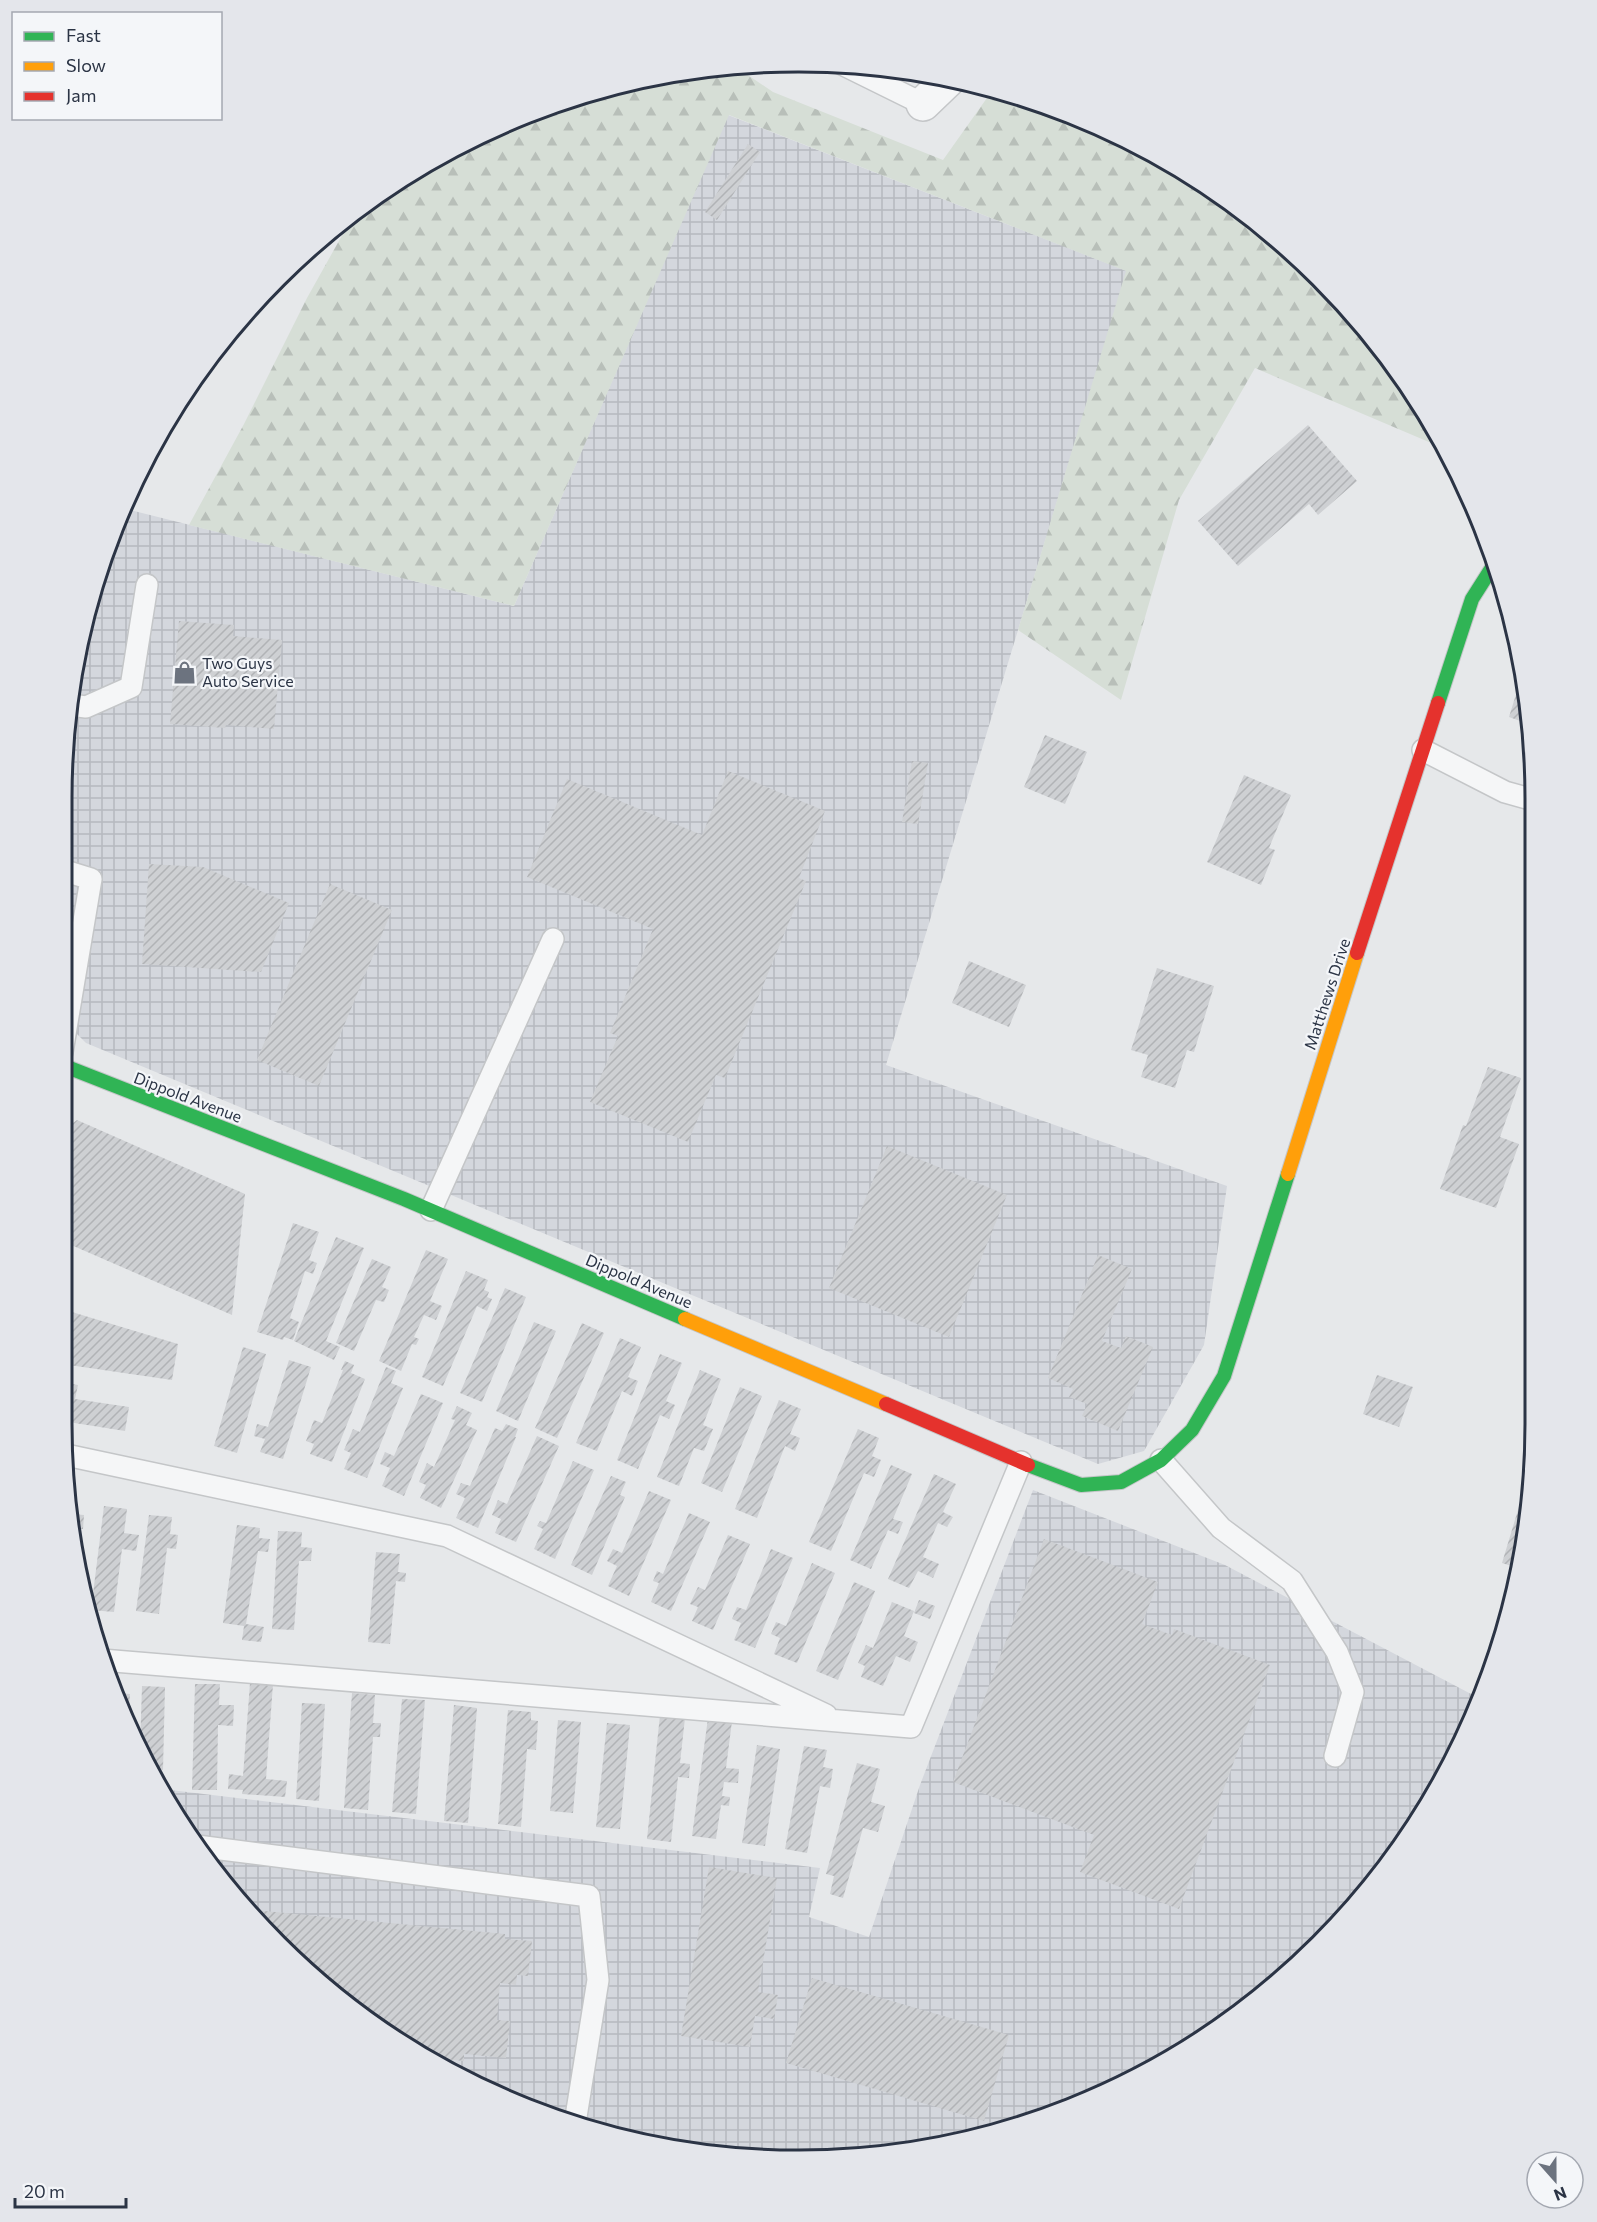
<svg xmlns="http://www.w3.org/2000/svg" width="1597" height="2222" font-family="Commissioner,sans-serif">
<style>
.industrial{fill:url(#industrial-grid)}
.forest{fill:url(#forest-firs)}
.building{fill:url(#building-hatch)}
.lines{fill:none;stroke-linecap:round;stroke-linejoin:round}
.lane-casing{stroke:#c4c6c8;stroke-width:24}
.street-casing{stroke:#c4c6c8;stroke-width:36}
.fast-casing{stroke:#c4c6c8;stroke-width:16}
.slow-casing{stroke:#c4c6c8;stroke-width:16}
.jam-casing{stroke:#c4c6c8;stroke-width:16}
.lane{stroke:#f5f6f7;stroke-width:21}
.street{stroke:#f5f6f7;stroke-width:33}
.fast{stroke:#30b455;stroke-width:14}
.slow{stroke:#ff9f0a;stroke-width:14}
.jam{stroke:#e5322d;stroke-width:14}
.labels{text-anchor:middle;stroke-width:4.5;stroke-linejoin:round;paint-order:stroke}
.poi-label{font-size:16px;fill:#2b3445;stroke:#f4f6f9;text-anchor:start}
.street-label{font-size:16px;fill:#2b3445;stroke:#f4f6f9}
.rim{fill:none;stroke:#2b3445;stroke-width:3}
</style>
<defs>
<pattern id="industrial-grid" width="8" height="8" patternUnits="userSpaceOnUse" patternTransform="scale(1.5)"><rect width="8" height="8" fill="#d4d7dd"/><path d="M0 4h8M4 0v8" fill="none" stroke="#b6b9bf"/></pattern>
<pattern id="forest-firs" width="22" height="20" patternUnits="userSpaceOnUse" patternTransform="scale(1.5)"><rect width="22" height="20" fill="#d6ded6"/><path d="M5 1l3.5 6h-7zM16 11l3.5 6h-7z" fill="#b8bfb9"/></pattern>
<pattern id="building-hatch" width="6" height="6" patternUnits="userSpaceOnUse" patternTransform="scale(1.5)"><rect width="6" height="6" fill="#ced0d3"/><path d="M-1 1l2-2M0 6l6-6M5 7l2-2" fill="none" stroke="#b1b3b6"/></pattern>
</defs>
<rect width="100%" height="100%" fill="#e6e8ea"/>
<path class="industrial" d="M728,115l399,156 -241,794 341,121 -23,159 -60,106 -46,13 -1012,-421 -24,-24v-221l14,-144 46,-146 392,98z
M1033,1490l192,75 248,130 -25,73 -65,104 -99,106 -76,58 -127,68 -187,50h-192l-95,-19 -134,-50 -161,-108 -126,-144 -24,-44 658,79 -11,49 60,20 51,-152z"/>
<path class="forest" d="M736,67l37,25 170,68 51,-72 131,50 122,76 106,99 58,76 32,59 -188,-80 -76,132 -58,200 -103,-70 108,-359 -397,-156 -215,491 -325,-81 55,-101 63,-126 47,-84 76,-54 132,-59 141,-33z"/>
<path class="building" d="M748,144l12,8 -43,68 -12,-8z
M1308,425l49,56 -39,34 -9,-11 -71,62 -40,-45z
M179,621l55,4 -1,11 49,4 -8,89 -48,-4 -1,3 -55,-4z
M1522,675l7,27v22l-20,-7z
M1045,735l42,17 -22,52 -41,-17z
M912,761l16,2 -10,61 -16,-2z
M728,771l97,40 -26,67 7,3 -81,197 -9,-3 -28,67 -98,-40 28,-66 -8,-3 43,-104 -126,-52 40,-98 135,56z
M1244,775l47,20 -22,53 6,2 -14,35 -54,-23z
M149,864l54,3 86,36 -28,69 -119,-8z
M330,884l62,26 -73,176 -62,-26z
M969,961l57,24 -17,42 -57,-24z
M1157,968l57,18 -20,66 -7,-2 -12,38 -34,-11 7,-22 -17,-5z
M1488,1067l33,11 -21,59 19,7 -23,64 -56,-19 23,-64 3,1z
M77,1120l168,74 -13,121 -170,-74v-110z
M887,1146l120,49 -58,142 -120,-49z
M293,1223l26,9 -10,28 8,3 -4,11 -8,-3 -15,47 9,4 -6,18 -9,-3 -1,3 -26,-8z
M336,1237l28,11 -38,93 14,6 -6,13 -40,-19z
M426,1250l22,9 -18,42 12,5 -6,14 -12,-5 -10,22 5,2 -3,6 -4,-1 -11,27 -22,-10z
M1098,1255l34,14 -30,72 19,7 5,-12 27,11 -35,84 -36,-15 5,-12 -18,-7 4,-8 -25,-11z
M372,1259l19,8 -9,20 7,3 -5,12 -8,-2 -22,51 -18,-8z
M466,1271l22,9 -4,10 5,2 -2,5 5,2 -5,12 -10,-5 -34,80 -21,-9z
M505,1288l21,9 -44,105 -22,-9z
M62,1309l116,35 -6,36 -110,-16z
M534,1322l22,9 -38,90 -22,-10z
M582,1323l22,10 -47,105 -22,-10z
M620,1338l21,9 -13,30 10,4 -6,15 -10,-5 -25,60 -21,-8z
M243,1347l23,7 -29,99 -23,-7z
M660,1354l22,9 -16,38 9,4 -6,14 -9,-4 -22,54 -21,-9z
M289,1360l22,7 -28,92 -23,-7 5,-13 -11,-3 3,-12 11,3z
M345,1361l9,4 -3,8 14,6 -33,83 -22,-8 4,-10 -8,-3 8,-21 8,3 21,-53h-2z
M386,1367l10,4 -5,12 12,5 -36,90 -23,-9 7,-16 -7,-3 9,-21 7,3z
M700,1370l21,9 -18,46 10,4 -9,22 -10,-3 -15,38 -22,-9z
M1377,1375l36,12 -14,40 -36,-13z
M62,1382l16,3 -3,14 54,8 -4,24 -63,-10z
M740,1387l22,9 -40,96 -21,-9z
M421,1394l22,9 -39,93 -22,-10 8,-18 -10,-4 5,-12 9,4z
M779,1400l22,9 -11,25 10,4 -5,13 -10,-5 -28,72 -22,-9z
M457,1406l15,7 -6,12 11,5 -36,78 -21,-10 6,-13 -7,-3 8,-19 7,4 21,-47 -4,-1z
M506,1424l12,5 -3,8h1l-38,91 -22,-10 9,-20 -9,-4 5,-11 9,3 25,-58 7,3z
M858,1429l21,9 -7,18 9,4 -7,17 -10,-4 -33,78 -22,-9z
M537,1436l22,10 -43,96 -21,-9 6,-14 -9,-4 6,-15 9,4z
M573,1461l21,9 -39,89 -21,-10 9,-20 -6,-3 3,-5 6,2z
M891,1465l21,9 -19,45 10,3 -5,12 -10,-4 -17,39 -21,-9z
M1530,1470l4,1 -16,97 -16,-5z
M934,1474l22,10 -13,28 10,5 -6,10 -9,-4 -15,34 16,7 -6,14 -15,-7 -9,17 -21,-9z
M611,1476l15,6 -6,13 5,2 -33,78 -21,-10z
M649,1491l22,9 -42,96 -21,-10 9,-20 -10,-5 6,-12 9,4z
M104,1506l23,3 -3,24 15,2 -3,16 -14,-2 -8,63 -23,-2z
M689,1513l21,9 -39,89 -20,-9 8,-19 -6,-2 4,-10 6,3z
M73,1514l11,1 -1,14h-8z
M149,1515l23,2 -2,17 8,1 -2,14 -9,-1 -8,66 -23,-3z
M237,1525l23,3 -1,10 11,1 -2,13 -10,-1 -12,73 18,3 -3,15 -19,-2 2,-14 -21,-3z
M278,1531l24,1 -1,15 11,1 -1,13h-12l-5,69 -22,-1z
M728,1535l22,9 -37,86 -21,-9 6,-14 -8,-3 8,-17 7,3z
M1044,1539l114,43 -16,42 30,11 2,-6 96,36 -91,244 -99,-37 14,-37 -141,-53z
M771,1549l22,9 -38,90 -21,-8 7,-17 -9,-4 5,-12 9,3z
M376,1552l24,2 -2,18 8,1 -1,9 -9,-1 -6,63 -22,-2z
M812,1563l23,10 -38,90 -23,-9 6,-16 -9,-4 5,-12 10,4z
M854,1582l21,9 -37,89 -22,-9z
M919,1600l16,6 -5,13 -16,-6z
M892,1602l22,9 -10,25 14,6 -8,20 -14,-6 -13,30 -22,-9 4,-11 -7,-3 8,-18 7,3z
M109,1681l9,1 -1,11 13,1 -1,13 -11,-1z
M250,1683l23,1 -7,95 21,2 -2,16 -43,-3 1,-4 -15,-1 1,-15 14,2z
M195,1684h25l-1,21h15l-1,21 -15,-1 -1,65h-25z
M142,1686l23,1 -2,83 -9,-1v4l-14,-25z
M352,1693l23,2 -2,28h8l-1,14h-7l-5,73 -24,-2z
M402,1699l23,1 -9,114 -24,-2z
M302,1703l23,1 -6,97 -23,-2z
M454,1705l23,3 -9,115 -24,-2z
M508,1710l23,2v8l7,1 -2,29 -9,-1 -6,78 -23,-3z
M660,1715l25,3 -5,45 10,1 -1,14 -11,-1 -7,65 -24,-3z
M708,1718l24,3 -6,47 13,1 -1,14 -14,-1 -2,14 8,1 -1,9 -8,-1 -5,34 -24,-3z
M558,1720l23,2 -8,91 -23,-2z
M607,1723l23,2 -10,104 -24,-2z
M757,1745l23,4 -15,97 -23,-3z
M804,1746l23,4 -4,17 10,2 -3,19 -10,-2 -13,67 -22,-4z
M857,1763l23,6 -9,33 14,4 -7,26 -15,-4 -20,70 -13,-4 4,-18 -8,-2z
M709,1867l68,11 -19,114 20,3 -4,24 -19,-3 -5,31 -69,-11z
M253,1910l252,24v5l27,2 -4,35 -11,-1 -1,10 -16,-2 -3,37 13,1 -4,37 -42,-4v7l-31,-3 -121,-81z
M812,1978l197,57 -25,86 -198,-58z"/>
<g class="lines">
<defs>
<path id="lane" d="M840,63l83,41
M71,705l15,2 45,-20 16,-102
M1423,750l82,42 25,7
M62,1052l29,-173 -29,-9
M431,1210l122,-271
M66,1455l381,81 379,179
M1161,1460l60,68 71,53 45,71 16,40 -18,64
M102,1660l809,67 110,-265
M197,1846l392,50 9,84 -23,143"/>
<path id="street" d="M923,104l25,-24"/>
<path id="fast" d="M1438,703l34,-104 21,-33
M62,1065l342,134 281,120
M1028,1465l53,20 40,-3 40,-22 31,-30 32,-54 64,-202"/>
<path id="slow" d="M1288,1174l69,-221
M685,1319l201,85"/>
<path id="jam" d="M1357,953l81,-250
M886,1404l142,61"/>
</defs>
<use href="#lane" class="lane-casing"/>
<use href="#street" class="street-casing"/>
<use href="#fast" class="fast-casing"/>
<use href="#slow" class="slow-casing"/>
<use href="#jam" class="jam-casing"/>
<use href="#lane" class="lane"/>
<use href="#street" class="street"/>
<use href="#fast" class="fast"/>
<use href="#slow" class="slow"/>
<use href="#jam" class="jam"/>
</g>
<defs>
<symbol id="shop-bare" viewBox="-9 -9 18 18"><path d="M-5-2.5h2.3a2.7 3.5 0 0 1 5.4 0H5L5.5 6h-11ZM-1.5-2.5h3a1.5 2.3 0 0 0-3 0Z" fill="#6c737f" stroke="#f4f6f9" stroke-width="2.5" paint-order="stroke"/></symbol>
</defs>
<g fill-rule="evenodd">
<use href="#shop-bare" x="168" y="656" width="33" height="33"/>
</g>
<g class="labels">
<g class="poi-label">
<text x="202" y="669">Two Guys<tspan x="202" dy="18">Auto Service</tspan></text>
</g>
<g class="street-label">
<text transform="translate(1327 994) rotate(-72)" y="6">Matthews Drive</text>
<text transform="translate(188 1097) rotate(21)" y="6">Dippold Avenue</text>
<text transform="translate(639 1281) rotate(23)" y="6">Dippold Avenue</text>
</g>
</g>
<path d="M0 0H1597V2222H0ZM798 72H799A726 726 0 0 1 1525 798V1424A726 726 0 0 1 799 2150H798A726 726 0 0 1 72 1424V798A726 726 0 0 1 798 72Z" fill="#e4e6eb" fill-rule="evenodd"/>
<path class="rim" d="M798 72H799A726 726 0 0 1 1525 798V1424A726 726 0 0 1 799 2150H798A726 726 0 0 1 72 1424V798A726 726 0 0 1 798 72Z"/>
<rect x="12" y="12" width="210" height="108" fill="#f4f6f9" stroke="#a4a8b1" stroke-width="1.5"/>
<rect x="24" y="32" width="30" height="9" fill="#30b455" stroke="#a4a8b1" stroke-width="1.5"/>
<text x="66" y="42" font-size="18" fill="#2b3445">Fast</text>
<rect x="24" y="62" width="30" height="9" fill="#ff9f0a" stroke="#a4a8b1" stroke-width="1.5"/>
<text x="66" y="72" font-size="18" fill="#2b3445">Slow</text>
<rect x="24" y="92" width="30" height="9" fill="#e5322d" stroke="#a4a8b1" stroke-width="1.5"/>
<text x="66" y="102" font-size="18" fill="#2b3445">Jam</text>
<g transform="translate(1555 2180) rotate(159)"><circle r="28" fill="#f4f6f9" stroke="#a4a8b1" stroke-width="1.5"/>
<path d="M0-4.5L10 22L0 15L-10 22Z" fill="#6c737f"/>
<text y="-9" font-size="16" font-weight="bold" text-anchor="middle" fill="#2b3445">N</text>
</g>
<path d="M15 2198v9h111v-9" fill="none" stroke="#2b3445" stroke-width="3"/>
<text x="24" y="2198" font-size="18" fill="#2b3445" stroke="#f4f6f9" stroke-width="4.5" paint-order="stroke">20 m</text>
</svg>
